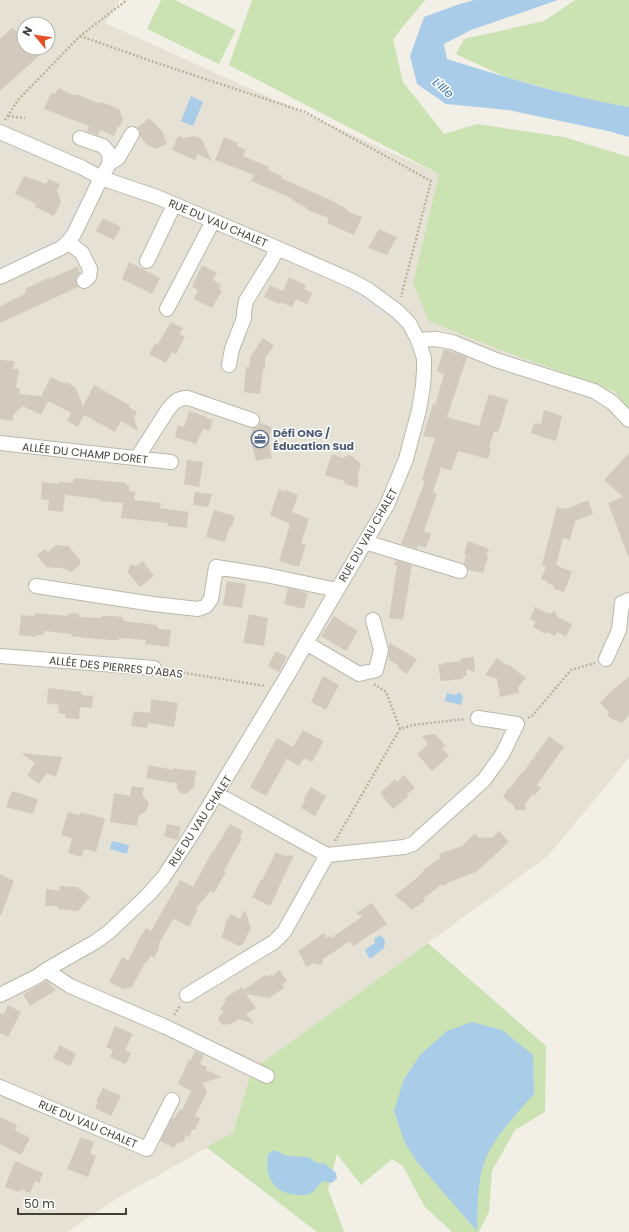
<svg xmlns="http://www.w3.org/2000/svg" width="629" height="1232" font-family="Poppins,sans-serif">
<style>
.residential{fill:#e5e1d5;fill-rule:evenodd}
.green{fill:#cbe2b3}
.parking{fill:#e3e1de}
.water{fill:#a9cce9}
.building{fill:#d2cbbd}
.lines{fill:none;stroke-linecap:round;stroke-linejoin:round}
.minor-casing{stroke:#bcb7aa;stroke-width:16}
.path{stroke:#bdb39d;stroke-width:2.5;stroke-dasharray:2 2;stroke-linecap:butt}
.minor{stroke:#fff;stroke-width:14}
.labels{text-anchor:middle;stroke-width:3;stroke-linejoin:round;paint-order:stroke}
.street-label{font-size:11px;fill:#443f37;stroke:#fff}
.service-label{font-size:11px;font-weight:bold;fill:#4e5e75;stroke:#fff;text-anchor:start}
.water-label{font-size:12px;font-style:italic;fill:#3a73a5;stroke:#fff}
</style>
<rect width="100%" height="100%" fill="#f2efe7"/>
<path class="residential" d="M0,0h120l-15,23 334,151 -26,109 90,68 111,40 15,19v347l-9,12 -72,87 -296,214 -19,63 -115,65 -51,34h-67zM24,24h24v24h-24z"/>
<path class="green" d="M161,0h14l61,30 -17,34 -72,-35z
M252,0h173l-32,39 10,43 41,52 33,-10 87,13 65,20v253l-15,-19 -111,-40 -74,-30 -16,-38 26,-109 -210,-109z
M575,0h54v107l-35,-6 -89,-24 -49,-23 8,-15 80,-18z
M428,943l118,103 -1,66 -30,18 -23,41 -3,41 -10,20h-27l-28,-26 -21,-40 -11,-7 -31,26 -24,-31 -9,35 16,43h-27l-111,-85 27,-14 19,-63z"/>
<path class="parking" d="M0,137l45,20 -5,3 -36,-15 -4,-3z
M86,195l-17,36 -6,8 -63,32v-6l55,-26 6,-6 3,-5 15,-31z
M352,289l18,11 16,14h-6l-27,-19z"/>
<path class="water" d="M474,0h84l-87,30 -27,14 3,15c60,19 120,37 182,48v30l-21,-6 -100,-21 -62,-6 -29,-20 -7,-28 14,-39 33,-12z
M191,96l12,6 -10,24 -12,-5z
M459,692l4,5 -2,8 -16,-4 2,-8 9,2z
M112,841l17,4 -2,9 -17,-5z
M381,935l4,6 -1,7 -14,11 -5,-9 10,-7 -1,-4z
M472,1022l30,8 31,25 1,39c-21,24 -50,52 -54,85 -3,17 -2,35 -3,52l-60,-69 -13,-21 -10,-30 10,-32 16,-24 27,-24z
M274,1150l13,6 21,1 9,6h7l12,10 1,5 -5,5 -9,-2c-6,4 -7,11 -14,13 -6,2 -13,1 -19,0 -20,-5 -25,-21 -22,-40z"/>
<path class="building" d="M13,27l11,14v7h12l5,6 -41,37v-52z
M58,88l18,8 1,-2 21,9 4,-1 17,7 4,10 -3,8 -2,-1 -4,10 -14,-6 -2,5 -11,-4 2,-5 -45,-17 7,-16 4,1z
M149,118l13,13 5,13 -12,5 -8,-4 -7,-9v-6l-3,-2z
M178,136l6,2 10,-2 7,2 11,23 -14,-7 -3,6 -23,-10z
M224,137l14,6 -1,3 9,4 -3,6 26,11 -1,3 14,6 -1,2 56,25v1l7,3 5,5 13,5 -8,18 -27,-12 2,-5 -22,-8v-2l-15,-8 1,-1 -42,-18 3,-6 -39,-15z
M24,176l9,4 1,-1 12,5 3,-5 11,5 -3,6 4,12 -7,14 -19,-9 1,-3 -21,-10z
M103,218l18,9 -7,13 -18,-9z
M379,229l18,8 -10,18 -19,-7z
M129,262l31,16 -8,16 -30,-15z
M202,265l15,8 -4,7 8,5 -2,4 3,2 -10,17 -18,-9 4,-9 -6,-3z
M78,266l2,7 -4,5v5l2,4 -78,36v-17l26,-13 -1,-4 25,-12v2z
M289,277l17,8 -2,4 8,4 -5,11 -11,-5 -4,8 -12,-5 -1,2 -15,-7 6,-12 13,6z
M171,322l12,6 -4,6 6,3 -9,17 -4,-2 -6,11 -17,-9 6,-11 2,2z
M263,338l11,8 -9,12v11h-2l-3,25 -16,-2 2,-25h3l2,-11z
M444,349l23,8 -20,60 32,9 10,-32 19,6 -10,33 -4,-1 -5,15 2,2 -3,10 -30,-8 -7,20 -10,-4 -8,25 4,2 -13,37 7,3 -5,14 -8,-3 -1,4 -16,-5 24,-63 -3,-1 13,-42 -12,-2 10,-32 2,1 9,-31 -7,-3z
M0,360l14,1 -1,8h6l-3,19h4l-1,6 22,2 10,-19 14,7 1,-2 9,5 8,19 11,-21 35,20 1,3 7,4 -3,6 4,13 -17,-10 -6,11 -31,-17 -6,12 -11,-6 4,-8 -23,-12 -7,14 -18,-9 -10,9v6l-13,-2z
M544,410l18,6 -6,25 -18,-5v-1l-7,-2 3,-10 7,1z
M189,411l18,6v1l6,2 -3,11 -7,-2 -7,15 -21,-7 3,-12 6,2z
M260,423l12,4 -4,13 4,18 -16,3 -6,-23 3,-10 4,-1z
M629,453v103h-1l-20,-53 15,-6 -19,-17z
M332,454l11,4 5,-3 4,1 3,3 6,5 -4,14 2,2 -2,8 -12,-4 -1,-3 -19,-6z
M187,460l16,2 -4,25 -15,-3z
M74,478l52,5v2h3v6l6,1 -1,8 27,3 -1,5 28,4 -1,16 -20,-2 1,-3 -47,-5 2,-15 -24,-2v-2l-34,-4 -2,17 -15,-2 1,-10 -8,-1 1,-17 16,2 1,-2 14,1z
M279,489l7,3v-2l12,5 -6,17 17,7 -8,24 5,2 -7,22 -20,-6 11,-37 -20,-9z
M195,492l17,2 -4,13 -15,-2z
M588,500l5,14 -18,7 -5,19 -7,-2 -7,27 16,7 -8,20 -10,-3v-3l-7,-3v-2l-6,-2 5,-12 -4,-2 15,-58 9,2z
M214,510l21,6 -3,10h-2l-5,16 -19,-5z
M468,541l21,8 -3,7 2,1 -5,16 -15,-3 -2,-4 -2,-2 2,-10h-2z
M56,545l12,1 12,14v5l-9,7 -11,-5 -2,1 -12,-1 -9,-12 8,-6 3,3z
M396,560l16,5 -9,55 -14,-2 8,-52 -3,-2z
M143,561l11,15 -14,11 -12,-14 2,-8 6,1z
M227,581l19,3 -4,24 -19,-3z
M288,588l20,5 -4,16 -20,-5z
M535,607l12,6 1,-1 3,2 3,-3 4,6 14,7 -6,13 -9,-5 -2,4 -8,-4 -1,2 -13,-7 3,-5 -6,-3z
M36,613l31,3 4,-3 8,1v3l23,1v-2h11l9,1 2,4 32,4 3,4 12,1 -2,17 -24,-3 1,-4 -27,-2v2h-8l-26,-2 -14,-2v-2l-27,-3 -1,4h-7l-1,2 -16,-2 2,-20 13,1z
M249,614l19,4 -4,28 -21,-3z
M334,616l24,15 -12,20 -25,-15z
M390,643l27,16 -10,15 -9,-6 1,-2 -10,-6 1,-2 -2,-1 1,-5v-6z
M276,651l11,6 -8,15 -11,-6z
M474,657l1,15 -9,-3 1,7h-4v3l-22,2 -3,-16 6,-1v-1l17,-2v-3z
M497,658l10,7 1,-1 18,14 -8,9 1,6 -19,4 -3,-18 -12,-4z
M323,676l16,9 -13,25 -15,-8z
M629,677v38l-7,8 -10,-4 -5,-4 2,-3 -9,-9 11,-12z
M48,688l34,4 -1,3 12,1 -1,12 -12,-1 -1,12 -14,-1v-4l-7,-1 1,-8 -12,-2z
M151,699l27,4 -4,24 -26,-4 1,-4 -2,9 -16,-2 3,-15 16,2z
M303,730l21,11 -12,21 -8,-4 -5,8 -12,-7 -21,37 -16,-9 27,-49 16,9z
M435,734l11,12 -4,2 7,8 -17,15 -15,-17 11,-10 -6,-8z
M549,736l15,11 -27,38 4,3 -6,7h-3l-7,9 1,6h-11l-1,-4 -11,-9 6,-10 1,1 11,-15 1,1z
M21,753l41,4 -6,20 -3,-2 -1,1 -5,-3 -8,11 -12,-9 8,-12z
M149,765l24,5v-2l23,3 -2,16 -8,7 -5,-1 -4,-4v-6l-9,-1 -22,-4z
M404,775l11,13 -8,6 1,3 -15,12 -13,-16 15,-14 2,3z
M132,786l12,2 -2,7 7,8 -2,7 -9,7 -1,9 -27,-4 4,-29 16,3z
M311,787l15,9 -11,20 -14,-8 4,-8 -1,-2z
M12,791l26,8 -5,15 -27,-7z
M68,812l12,3 1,-3 24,7 -9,33 -12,-3 -2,8 -14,-4 4,-15 -11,-3z
M167,824l14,3 -3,13 -14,-4z
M230,824l13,7 -3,6 2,1 -18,33 2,1 -12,21 -3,-2 -15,17 1,3 -8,16 -15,-8 -1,2h-1l-13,23v4l-5,10 -3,-2 -5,7h-1l-13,24 -9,2 -14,-7 13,-25 6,4 13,-26h1l4,-7 5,3 29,-51 13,7 19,-35h1z
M499,831l10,11 -33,30 -27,10 -5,4 -2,-2 -19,15 2,2 -14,9 -7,-8 -4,-2 -5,-5 17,-13 12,-11 -1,-1 17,-12 -1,-4 23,-8 13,-13 4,5 14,-1z
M276,852l9,4 9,-1 -17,36h1l-8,15 -18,-9 9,-17h1z
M0,874l14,7 -13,34h-1z
M60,886l17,1 13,10 -12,14 -20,-2v-3h-13l1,-17 13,2z
M372,903l15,21 -34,22 -3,-5 -27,18 -1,6 -9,-2 -6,4 -9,-16 26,-18 2,5 4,-2 1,2 32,-22 -8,-2z
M245,910l6,18 -8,16 -4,2 -18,-9 4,-7 -1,-1 2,-5 -1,-1 6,-9 9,5z
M280,970l7,11 -5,4 2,3 -15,10 -23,-4 10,14 -10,6 8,10 -15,-5 -8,5 -9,1 -4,-6 5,-8 -3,-3 4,-3 -1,-2 3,-2 -1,-3 17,-11 2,3 21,-15 2,2 4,-3 1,2z
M47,981l9,9 -26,16 -7,-12z
M8,1005l13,7 -13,25 -8,-4v-20l3,2z
M115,1026l18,8 -8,16 6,3 -5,11 -16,-7 3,-7 -7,-3z
M60,1045l16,9 -6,12 -17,-8z
M195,1051l9,4 -4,9 7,3 -1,3 16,7 -20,6 5,9 -12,24 5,2 -5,12 -2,-1 -4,8 -3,-2 -2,6 -7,2 -3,5 -14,-7 12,-23 2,1 6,-10 2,1 9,-19 -13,-7 11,-25 2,1z
M103,1088l18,8 -10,20 -16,-8 3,-6 -2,-1z
M0,1117l17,8 -2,5 15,8 -9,17 -21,-11z
M81,1137l13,5 -4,11 6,3 -8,21 -21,-8z
M15,1161l28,12 -4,10 -4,-2 -5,12 -10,-4 -1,3 -14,-5z"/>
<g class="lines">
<defs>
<path id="minor" d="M0,132l83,36 18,10 56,19 120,51 73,32 17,9 30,22 12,12 9,17 6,18v12l-1,16 -4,24 -13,49 -19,46 -81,138 -17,30 -97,161 -29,44 -15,17 -39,37 -14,10 -49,28 -8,6 -38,19
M110,163l8,-5 14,-24
M68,242l14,11 8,16 -1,8 -5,4
M147,261l27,-56
M0,277l61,-29 7,-6 6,-8 27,-56 9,-15 -1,-10 -6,-7 -23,-8
M167,309l46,-88
M418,340l18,-1 16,3 44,18 98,31 19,12 16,17
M229,365l3,-16 12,-31v-6l2,-11 26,-42 5,-11
M0,443l171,19
M137,458l30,-47c6,-8 11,-14 21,-13l64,22
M365,542l95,29
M36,586l117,18 45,5 8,-3 5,-7 5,-32 50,8 71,15
M306,643l53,31 17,-4 5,-20 -8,-30
M0,656l154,12
M606,659l13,-29 3,-27 7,-3
M217,794l110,61 77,-8 9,-3 71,-64 18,-25 15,-31 -39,-6
M46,970l24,16 96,41 101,49
M187,995l87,-53 10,-10 43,-77
M0,1087l147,62 25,-49"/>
</defs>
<use href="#minor" class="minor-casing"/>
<path class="path" d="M80,36l74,26 151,50 126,69 -30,116
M8,116l17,2
M5,120l13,-20 62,-64 47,-36
M167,670l98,16
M374,684l12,8 14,37
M528,718l5,-3 38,-45 24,-7
M335,841l65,-112 13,-4 52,-6
M174,1015l6,-9"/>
<use href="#minor" class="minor"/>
</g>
<defs>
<symbol id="office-ring" viewBox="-11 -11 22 22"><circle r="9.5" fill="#fff" stroke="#5c6f8a" stroke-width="1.5"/><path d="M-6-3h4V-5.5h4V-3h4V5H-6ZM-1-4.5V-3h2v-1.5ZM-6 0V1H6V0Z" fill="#5c6f8a"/></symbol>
</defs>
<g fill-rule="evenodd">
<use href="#office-ring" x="250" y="429" width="20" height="20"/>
</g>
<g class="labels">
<g class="street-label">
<text transform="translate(218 223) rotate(23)" y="4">RUE DU VAU CHALET</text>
<text transform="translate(85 453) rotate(6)" y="4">ALLÉE DU CHAMP DORET</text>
<text transform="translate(368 535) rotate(-60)" y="4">RUE DU VAU CHALET</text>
<text transform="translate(116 667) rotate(6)" y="4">ALLÉE DES PIERRES D'ABAS</text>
<text transform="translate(200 821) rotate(-57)" y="4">RUE DU VAU CHALET</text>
<text transform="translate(88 1124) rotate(23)" y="4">RUE DU VAU CHALET</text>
</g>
<g class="service-label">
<text x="273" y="437">Défi ONG /<tspan x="273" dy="13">Éducation Sud</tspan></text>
</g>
<g class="water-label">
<text transform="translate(443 88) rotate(42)" y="4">L'Ille</text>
</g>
</g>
<g transform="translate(36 36) rotate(299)"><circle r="19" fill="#ffffff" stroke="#b4b2af"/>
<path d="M0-3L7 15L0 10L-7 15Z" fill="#e54f2a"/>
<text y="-6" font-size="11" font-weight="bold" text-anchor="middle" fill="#443f37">N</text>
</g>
<path d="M18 1208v6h108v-6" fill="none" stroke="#443f37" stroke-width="2"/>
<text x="24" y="1208" font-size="12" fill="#443f37" stroke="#ffffff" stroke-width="3" paint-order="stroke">50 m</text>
</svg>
